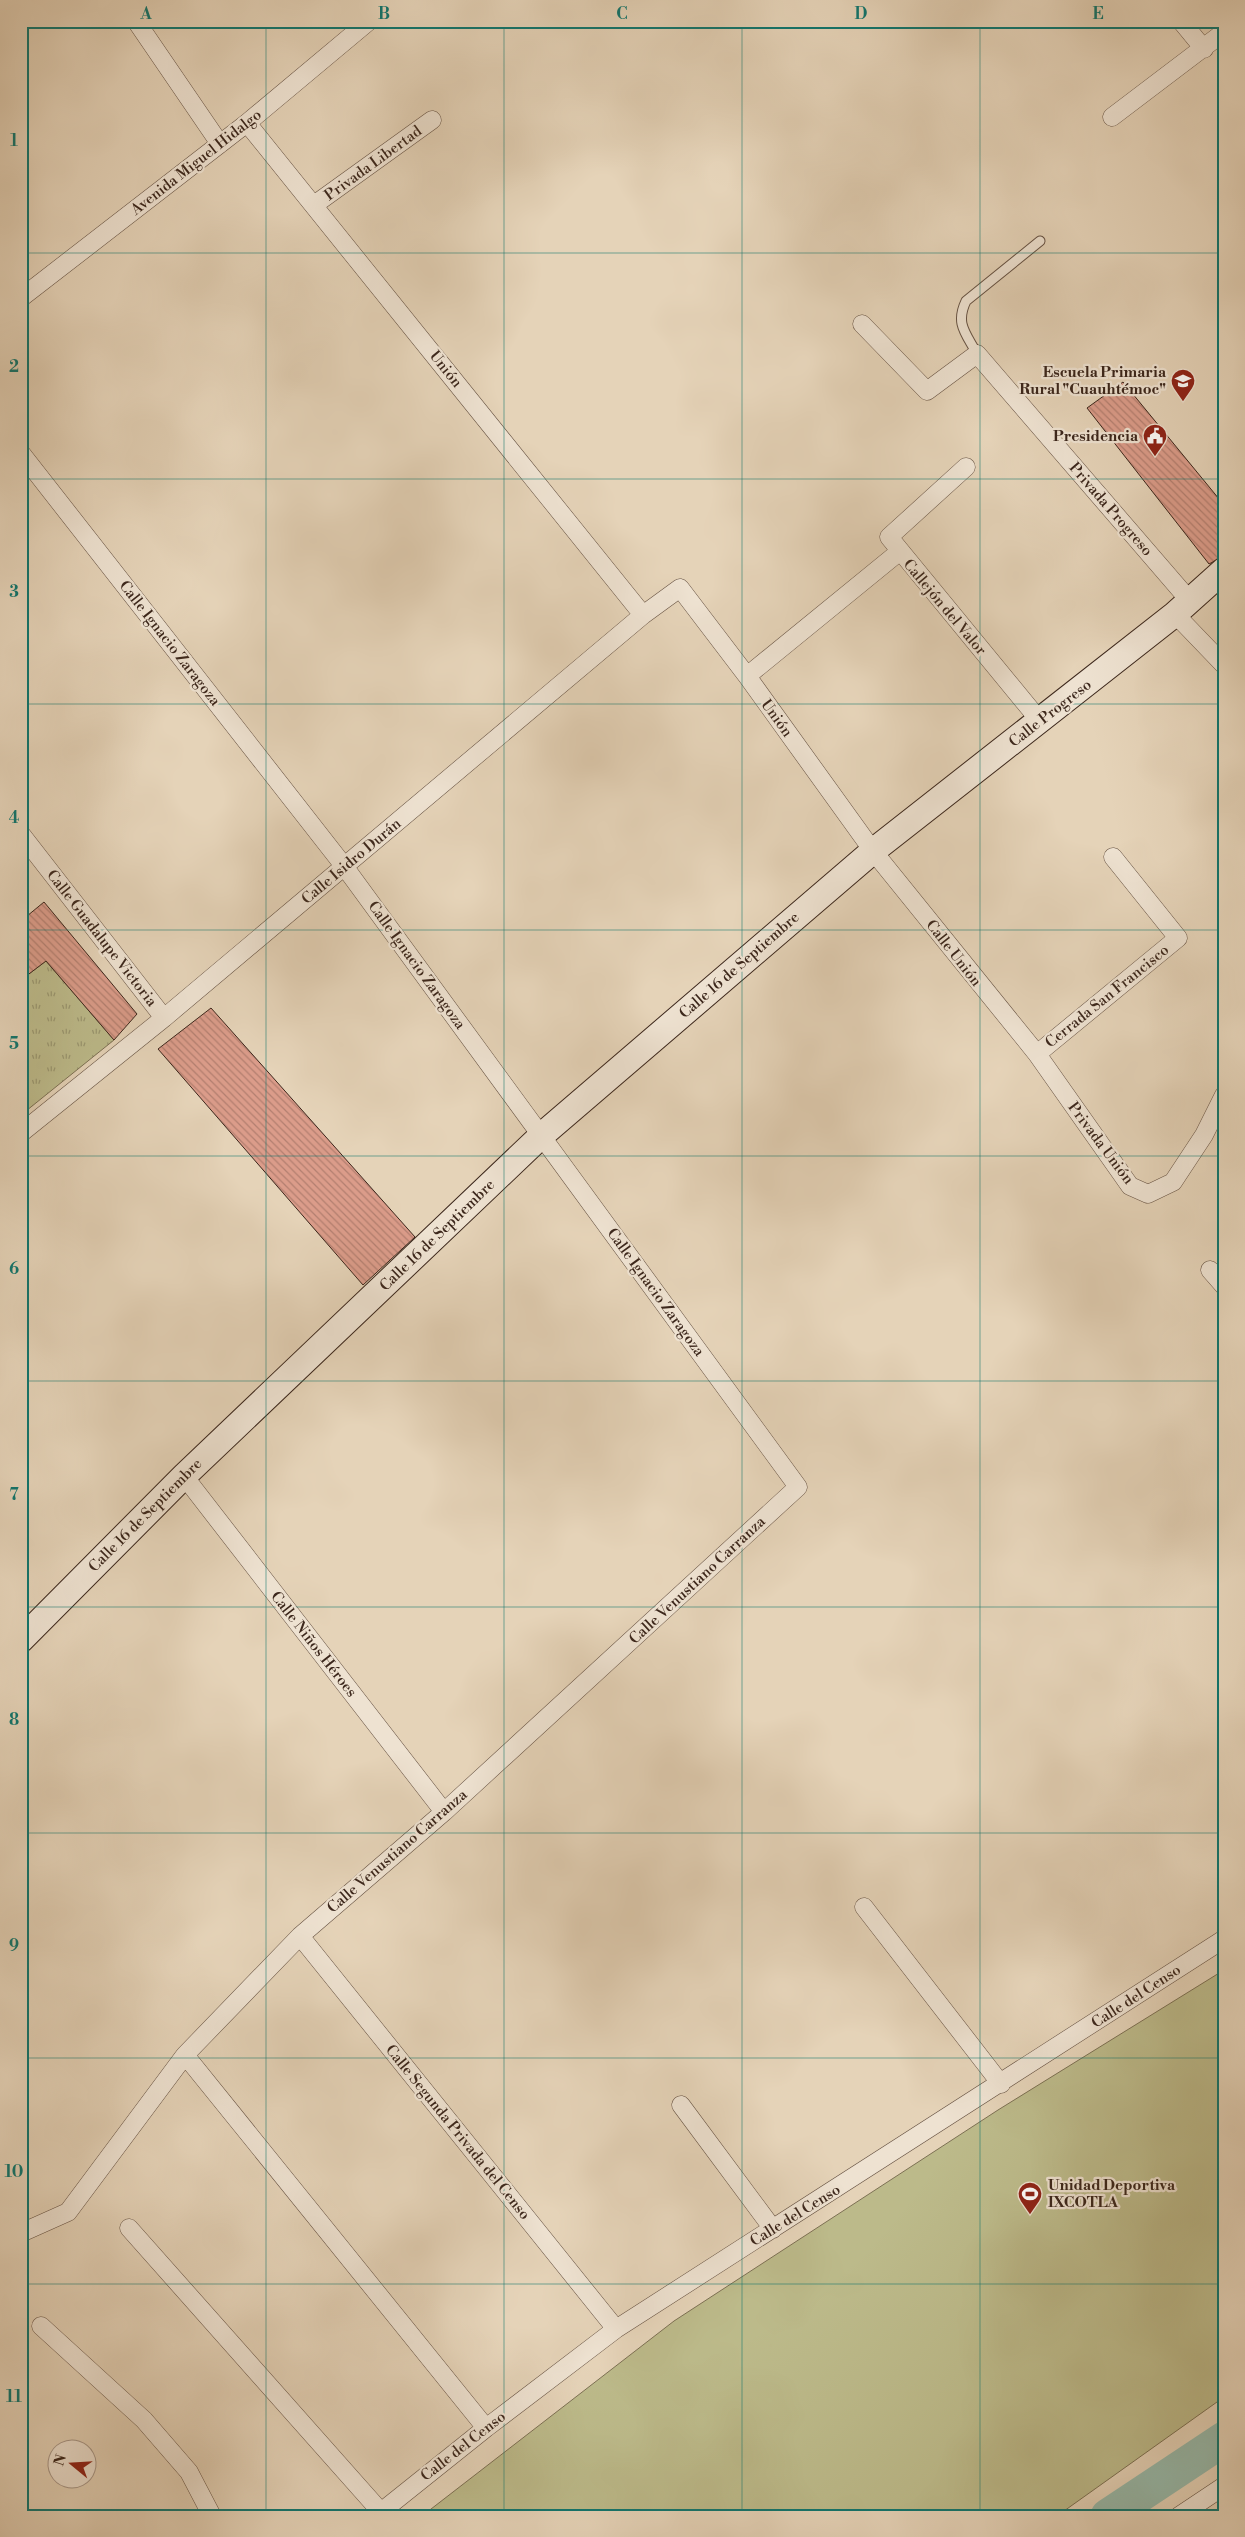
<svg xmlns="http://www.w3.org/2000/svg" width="1245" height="2537" font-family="'Libre Bodoni',serif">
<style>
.park{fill:url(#park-tufts);stroke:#7c7053}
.pitch{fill:#bcba8a;stroke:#7c7053}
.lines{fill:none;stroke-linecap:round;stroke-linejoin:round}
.river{stroke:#97b9aa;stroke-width:35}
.building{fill:url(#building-back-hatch);stroke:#3c271c}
.lane-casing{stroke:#665243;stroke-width:11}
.street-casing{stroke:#665243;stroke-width:19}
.secondary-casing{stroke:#3c271c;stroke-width:27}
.lane{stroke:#eee2d1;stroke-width:9}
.street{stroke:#eee2d1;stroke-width:18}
.secondary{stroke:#eee2d1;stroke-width:25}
.grid{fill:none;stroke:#0f766e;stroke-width:1;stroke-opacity:0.55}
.labels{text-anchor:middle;stroke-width:4.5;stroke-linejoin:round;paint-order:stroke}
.street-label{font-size:15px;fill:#3c271c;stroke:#eee2d1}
.poi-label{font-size:15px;font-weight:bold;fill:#3c271c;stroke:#eee2d1;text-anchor:end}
.neatline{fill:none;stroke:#0f766e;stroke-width:2}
.grid-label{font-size:16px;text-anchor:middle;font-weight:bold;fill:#0f766e}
</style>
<defs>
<pattern id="park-tufts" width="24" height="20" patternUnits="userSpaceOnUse" patternTransform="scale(1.25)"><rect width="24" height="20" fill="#bcba8a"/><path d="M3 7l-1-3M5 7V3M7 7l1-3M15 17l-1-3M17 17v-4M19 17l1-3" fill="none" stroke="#9a9770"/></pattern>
<pattern id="building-back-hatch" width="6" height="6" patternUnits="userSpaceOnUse" patternTransform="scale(1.25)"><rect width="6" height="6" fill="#db9c8a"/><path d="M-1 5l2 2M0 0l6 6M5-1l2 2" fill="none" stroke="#b37f70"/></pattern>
</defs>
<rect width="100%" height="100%" fill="#e5d3b8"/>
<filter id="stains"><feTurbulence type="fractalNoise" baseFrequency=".004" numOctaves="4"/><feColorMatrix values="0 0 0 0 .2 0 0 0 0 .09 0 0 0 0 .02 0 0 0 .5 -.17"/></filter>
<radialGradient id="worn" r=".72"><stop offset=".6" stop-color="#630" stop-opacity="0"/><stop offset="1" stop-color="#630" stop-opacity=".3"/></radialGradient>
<path class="park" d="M46,961l68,79 -93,75v-135z"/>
<path class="pitch" d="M1224,1970v427l-167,119h-635l252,-195 324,-211z"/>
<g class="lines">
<path class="river" d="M1108,2516l116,-77"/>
</g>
<path class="building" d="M1123,382l101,123v51l-15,8 -122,-156z
M44,902l93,112 -23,26 -68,-79 -25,19v-59z
M211,1008l204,229 -52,48 -205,-236z"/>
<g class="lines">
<defs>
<path id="lane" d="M977,354c-11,-21 -22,-30 -11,-53l74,-60"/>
<path id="street" d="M136,21l84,123
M1181,21l23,28
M1112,117l112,-85
M247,123l396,492
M314,205l118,-85
M21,298l226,-175 122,-102
M862,324l65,67 50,-37 213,247
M21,453l323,413 454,621 -354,325 -144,124 -115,119 -117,157 -47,21
M966,467l-77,70 151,184
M1175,614l49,51
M747,676l152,-124
M21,834l143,184
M1037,1054l141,-116 -65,-81
M21,1133l143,-115 479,-403 37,-27 67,88 126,175 164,203 93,132 18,8 25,-12 31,-47 20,-40
M1210,1270l14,16
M184,1476l260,336
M864,1907l137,177
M300,1936l316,393
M185,2055l301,373
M681,2105l92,124
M129,2228l252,284
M41,2326l103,94 45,52 23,44
M376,2516l110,-88 130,-99 608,-390
M1179,2516l45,-30"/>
<path id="secondary" d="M21,1640l163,-164 358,-341 331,-284 302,-237 49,-44"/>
</defs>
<use href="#lane" class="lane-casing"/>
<use href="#street" class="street-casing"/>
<use href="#secondary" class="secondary-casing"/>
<use href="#lane" class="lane"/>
<use href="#street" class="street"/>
<use href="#secondary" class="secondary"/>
</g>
<path class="grid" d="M266,21v2495M504,21v2495M742,21v2495M980,21v2495M21,253h1203M21,479h1203M21,704h1203M21,930h1203M21,1156h1203M21,1381h1203M21,1607h1203M21,1833h1203M21,2058h1203M21,2284h1203"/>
<defs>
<symbol id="school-pin" viewBox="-11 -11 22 30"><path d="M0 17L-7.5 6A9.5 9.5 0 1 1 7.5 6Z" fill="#8f2418" stroke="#eee2d1"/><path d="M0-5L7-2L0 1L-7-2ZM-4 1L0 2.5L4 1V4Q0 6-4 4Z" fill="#fff"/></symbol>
<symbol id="civic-pin" viewBox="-11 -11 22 30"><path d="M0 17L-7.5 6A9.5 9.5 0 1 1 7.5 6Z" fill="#8f2418" stroke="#eee2d1"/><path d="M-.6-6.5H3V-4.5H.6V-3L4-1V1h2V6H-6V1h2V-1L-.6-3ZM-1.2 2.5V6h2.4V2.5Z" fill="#fff"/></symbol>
<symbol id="stadium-pin" viewBox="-11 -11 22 30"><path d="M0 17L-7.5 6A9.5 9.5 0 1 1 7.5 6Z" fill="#8f2418" stroke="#eee2d1"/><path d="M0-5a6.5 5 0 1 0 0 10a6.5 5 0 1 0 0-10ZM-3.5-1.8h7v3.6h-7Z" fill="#fff"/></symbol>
</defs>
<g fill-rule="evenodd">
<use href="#school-pin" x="1169" y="367" width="28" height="38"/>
<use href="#civic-pin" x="1141" y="422" width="28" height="38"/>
<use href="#stadium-pin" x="1016" y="2180" width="28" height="38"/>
</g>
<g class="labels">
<g class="street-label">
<text transform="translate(196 162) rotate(-38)" y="5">Avenida Miguel Hidalgo</text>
<text transform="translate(373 163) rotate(-36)" y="5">Privada Libertad</text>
<text transform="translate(446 369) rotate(51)" y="5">Unión</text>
<text transform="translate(1111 509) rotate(49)" y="5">Privada Progreso</text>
<text transform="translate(945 607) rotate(50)" y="5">Callejón del Valor</text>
<text transform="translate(170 643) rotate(52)" y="5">Calle Ignacio Zaragoza</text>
<text transform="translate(1050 713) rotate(-38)" y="5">Calle Progreso</text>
<text transform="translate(777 718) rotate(54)" y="5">Unión</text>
<text transform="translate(351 861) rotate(-40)" y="5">Calle Isidro Durán</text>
<text transform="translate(102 938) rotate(52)" y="5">Calle Guadalupe Victoria</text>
<text transform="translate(954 953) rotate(52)" y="5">Calle Unión</text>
<text transform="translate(417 965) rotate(54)" y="5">Calle Ignacio Zaragoza</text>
<text transform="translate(739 965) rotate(-41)" y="5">Calle 16 de Septiembre</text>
<text transform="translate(1107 996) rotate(-39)" y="5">Cerrada San Francisco</text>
<text transform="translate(1101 1143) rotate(53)" y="5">Privada Unión</text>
<text transform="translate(437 1235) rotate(-44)" y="5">Calle 16 de Septiembre</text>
<text transform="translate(656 1292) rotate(54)" y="5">Calle Ignacio Zaragoza</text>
<text transform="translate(145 1515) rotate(-45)" y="5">Calle 16 de Septiembre</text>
<text transform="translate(697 1580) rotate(-43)" y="5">Calle Venustiano Carranza</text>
<text transform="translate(314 1644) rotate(52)" y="5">Calle Niños Héroes</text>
<text transform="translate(397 1851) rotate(-41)" y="5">Calle Venustiano Carranza</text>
<text transform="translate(1136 1996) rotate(-33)" y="5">Calle del Censo</text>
<text transform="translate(458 2132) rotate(51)" y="5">Calle Segunda Privada del Censo</text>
<text transform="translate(795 2215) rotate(-32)" y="5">Calle del Censo</text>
<text transform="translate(463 2446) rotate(-38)" y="5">Calle del Censo</text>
</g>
<g class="poi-label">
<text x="1166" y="377">Escuela Primaria<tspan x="1166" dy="17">Rural "Cuauhtémoc"</tspan></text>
<text x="1138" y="441">Presidencia</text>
<text x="1048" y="2190" text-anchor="start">Unidad Deportiva<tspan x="1048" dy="17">IXCOTLA</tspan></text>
</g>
</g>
<rect width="1245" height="2537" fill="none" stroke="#e5d3b8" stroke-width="55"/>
<g transform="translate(72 2464) rotate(288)"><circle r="24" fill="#eee2d1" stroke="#a79789"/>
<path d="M0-4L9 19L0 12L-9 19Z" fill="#8f2418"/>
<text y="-8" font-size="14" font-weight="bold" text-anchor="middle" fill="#3c271c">N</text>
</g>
<rect x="28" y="28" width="1190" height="2482" class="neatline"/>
<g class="grid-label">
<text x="146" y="19">A</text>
<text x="384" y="19">B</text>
<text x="622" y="19">C</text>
<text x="861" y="19">D</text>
<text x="1098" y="19">E</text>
<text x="14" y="146">1</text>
<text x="14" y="372">2</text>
<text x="14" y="597">3</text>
<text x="14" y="823">4</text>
<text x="14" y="1049">5</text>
<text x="14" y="1274">6</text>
<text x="14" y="1500">7</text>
<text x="14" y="1725">8</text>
<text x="14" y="1951">9</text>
<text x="14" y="2177">10</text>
<text x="14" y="2402">11</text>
</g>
<rect width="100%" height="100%" filter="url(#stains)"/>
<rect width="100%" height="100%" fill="url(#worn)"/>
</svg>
